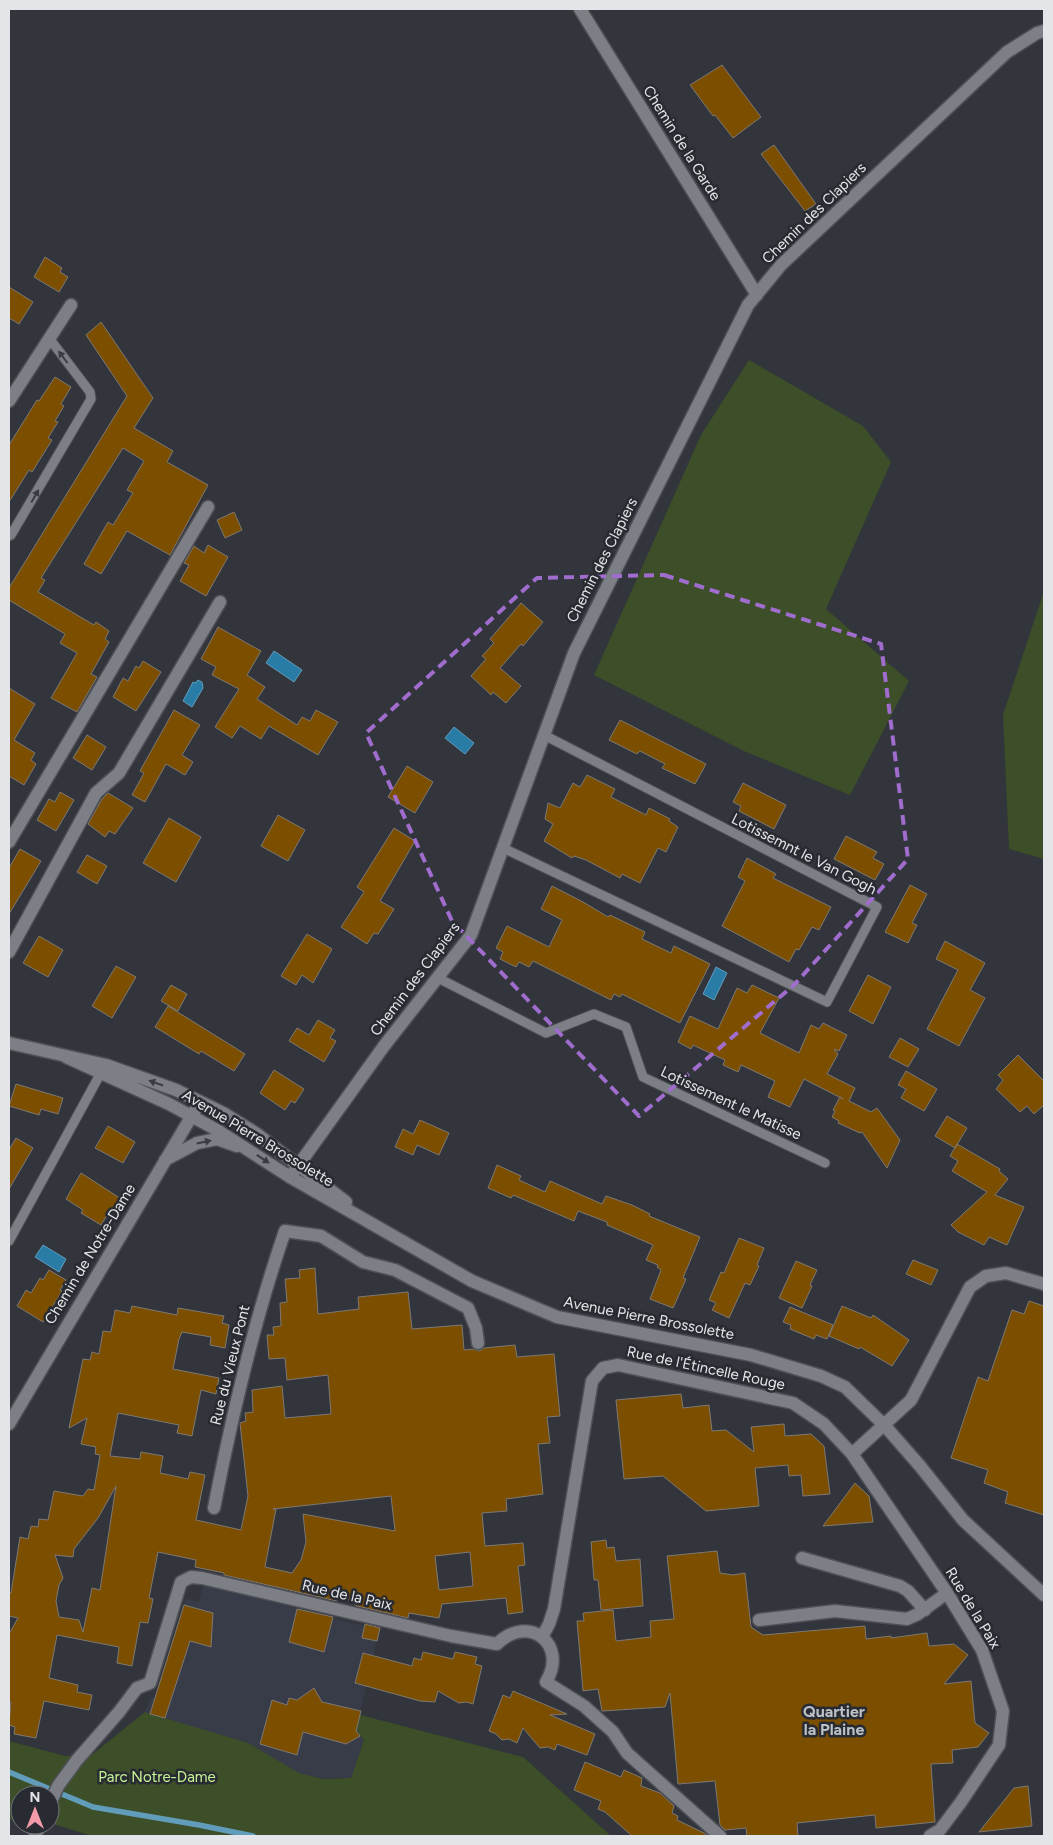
<svg xmlns="http://www.w3.org/2000/svg" width="1053" height="1845" font-family="Figtree,sans-serif">
<style>
.built{fill:#373c48}
.green{fill:#3c4f28}
.water{fill:#297ca6;stroke:#619cba}
.lines{fill:none;stroke-linecap:round;stroke-linejoin:round}
.stream{stroke:#619cba;stroke-width:5.5}
.building{fill:#7b4e00;stroke:#7e7973;fill-rule:evenodd}
.lane-casing{stroke:#4f5056;stroke-width:11}
.street-casing{stroke:#4f5056;stroke-width:15}
.secondary-casing{stroke:#4f5056;stroke-width:15}
.lane{stroke:#7c7f86;stroke-width:9}
.street{stroke:#7c7f86;stroke-width:12}
.secondary{stroke:#7c7f86;stroke-width:12}
.oneway{fill:#393c42}
.marked{fill:none;stroke:#a06dce;stroke-width:4;stroke-dasharray:10 6;stroke-linejoin:round}
.labels{text-anchor:middle;stroke-width:5;stroke-linejoin:round;paint-order:stroke}
.street-label{font-size:15px;fill:#e4e5e9;stroke:#282b31}
.park-label{font-size:15px;fill:#c7f495;stroke:#282b31}
.neighbourhood-label{font-size:16px;font-weight:bold;fill:#bcc0c7;stroke:#282b31}
</style>
<rect width="100%" height="100%" fill="#32353b"/>
<path class="built" d="M204,1584l175,46 -23,100 8,10 -13,38 -28,1 -24,-6 -134,-55 -20,-6 6,-15 4,1 31,-100 12,4z"/>
<path class="green" d="M749,360l114,66 28,36 -65,147 83,72 -59,114 -106,-44 -150,-76 107,-240z
M1044,591v268l-35,-10 -6,-134z
M145,1712l103,31 51,30 24,6 28,-1 13,-38 -8,-9 4,-16 163,42 88,79h-519l-42,-13v-28h-30v29l-11,-5v-78l56,15 28,-2z"/>
<path class="water" d="M274,651l28,19 -8,12 -28,-19z
M198,680l4,2 1,6 -11,19 -9,-6 10,-19 2,1z
M454,727l20,16 -9,11 -20,-16z
M716,967l11,6 -13,27 -11,-6z
M43,1245l23,14 -7,13 -24,-15z"/>
<g class="lines">
<path class="stream" d="M9,1772l84,35 106,18 54,11"/>
</g>
<path class="building" d="M722,65l39,52 -28,21 -18,-23 -2,1 -23,-31z
M774,145l42,59 -11,7 -44,-57z
M45,257l17,11 -2,4 8,5 -9,15 -25,-15z
M9,287l24,15 -14,22 -10,-6z
M101,322l52,76 -19,30 39,23 -6,11 41,23 -38,70 -43,-24 -26,43 -17,-10 24,-42 5,3 20,-32 -6,-3 17,-29 -21,-13 -82,130 4,2 -7,12 56,33 2,-3 13,9 -4,8 4,3 -18,32 6,3 -20,35 -26,-14 26,-45 -17,-10 5,-9 -56,-34v-12l118,-192 -41,-61z
M55,377l16,10 -10,17 3,2 -9,15 3,1 -10,16 4,2 -20,32 -3,-2 -20,32v-57l28,-45 2,1z
M234,512l8,18 -17,8 -8,-18z
M208,545l20,12 -22,39 -26,-15 9,-16 -5,-2 10,-17 10,7z
M521,603l22,19 -20,24 -2,-2 -21,24 21,18 -15,17 -13,-11 -2,3 -20,-19 15,-17 -4,-3 12,-13 -4,-4z
M218,627l43,24 -14,24 18,12 -8,12 40,26 5,-8 8,4 6,-11 22,12 -20,33 -49,-29 -8,13 -21,-13 -8,12 -17,-11 24,-38 -27,-14 4,-8 -15,-8z
M143,661l18,11 -25,39 -23,-14 10,-19 5,3 8,-15 3,2z
M9,688l26,16 -21,36 21,13 -4,7 5,4 -12,21 -15,-9z
M174,710l26,15 -18,30 11,7 -8,13 -19,-11 -21,38 -13,-7 12,-22 -4,-2z
M620,720l86,44 -11,20 -33,-16 3,-4 -25,-13 -3,3 -28,-14z
M87,735l19,12 -14,23 -19,-12z
M407,766l26,16 -18,31 -27,-16z
M587,775l28,14 -4,8 35,18 3,-7 21,11 -1,2 9,6 -12,25 -8,-4 -18,35 -18,-9 -2,4 -34,-18 -12,-4 -2,2 -28,-17 9,-17 -8,-5 3,-16 12,5 13,-25 7,4z
M743,783l43,22 -12,24 -35,-18 2,-5 -8,-4z
M60,792l14,8 -18,31 -19,-11 12,-21 6,3z
M108,793l25,15 -18,26 -6,-3 -4,6 -17,-13 14,-25z
M278,815l27,15 -17,31 -27,-15z
M169,818l32,19 -25,45 -33,-19z
M394,828l21,13 -35,60 14,8 -16,25 -4,-1 -7,11 -26,-17 23,-35 -7,-5z
M846,836l31,16 -4,6 11,6 -9,16 -41,-21z
M20,849l21,12 -32,53v-46z
M87,855l20,11 -10,18 -20,-12z
M747,858l29,16 -3,4 58,29 -12,23 -7,-3 -13,23 -3,-1 -7,13 -67,-36 23,-45 -7,-4z
M910,885l17,9 -15,29 5,2 -9,18 -23,-11z
M552,886l31,16 25,15 2,-2 35,17 -3,7 29,14 3,-7 36,18 -30,59 -58,-29 -2,3 -6,-3 -3,6 -78,-39 -4,6 -10,-5 -3,5 -16,-8 3,-7 -7,-4 11,-22 42,21 13,-27 -21,-11z
M307,934l25,15 -19,34 -11,-8 -6,10 -15,-9z
M39,936l24,14 -15,27 -25,-14z
M945,941l40,22 -15,27 15,8 -26,48 -32,-17 31,-59 -22,-11z
M116,966l20,11 -24,41 -20,-12z
M868,975l23,12 -18,37 -24,-13z
M171,985l16,9 -9,17 -17,-10z
M752,985l27,13 -19,35 39,20 12,-28 8,4 4,-6 24,12 -8,16 -5,-2 4,5 -11,20 28,14 -6,13 22,11 6,-4 23,32 -13,28 -25,-36 -2,1 -22,-10 1,-2 -7,-4 3,-6 -2,-1 7,-13 3,2 -39,-20 -14,28 -22,-10 7,-16 -34,-16 -3,7 -15,-7 2,-5 -32,-15 -2,4 -13,-7 12,-26 28,13 19,-41 10,5z
M168,1006l77,48 -11,17 -33,-20 -2,3 -44,-27z
M318,1020l17,10 -5,8 6,3 -12,21 -35,-21 8,-13 12,7z
M900,1038l19,11 -11,18 -19,-10z
M1018,1055l26,26v24l-10,9 -7,-8 -7,6 -24,-23 7,-9 -5,-5z
M274,1070l30,19 -9,14 -4,-2 -6,9 -25,-17z
M906,1071l31,18 -13,22 -23,-13 5,-9 -8,-4z
M16,1084l47,14 -5,16 -17,-5 -2,6 -30,-9z
M947,1116l20,12 -12,20 -20,-12z
M420,1120l29,13 -10,22 -22,-10 -4,10 -18,-8 8,-18 10,5z
M108,1126l27,16 -12,21 -28,-15z
M16,1138l17,10 -24,41v-39z
M957,1144l43,25 -1,2 9,8 -13,16 29,12 -17,38 -18,-8 -5,8 -26,-13 -7,-7 36,-33 -35,-21 6,-10 -8,-5z
M497,1165l24,11 -2,4 26,12 5,-11 52,23 4,-8 26,9 18,9 -1,2 51,21 -17,41 3,1 -13,29 -23,-9 11,-29 -4,-3 1,-2 -12,-5 7,-15 -46,-20v-3l-29,-11 -4,10 -61,-26 -2,3 -23,-10z
M81,1173l45,29 -7,13 -9,-5 -9,15 -20,-12 2,-3 -17,-11z
M739,1238l25,10 -7,17 2,1 -9,19 -5,-2 -16,35 -17,-8 4,-7 -7,-3 12,-28 3,1z
M913,1260l25,10 -7,15 -25,-11z
M796,1261l21,9 -7,15 2,1 -10,22 -23,-10z
M315,1268l3,46 41,-5 -1,-12 50,-5 4,37 50,-4 2,25 9,-1 6,2 5,-3 31,-3 2,12 37,-3 6,62 -13,1 3,26 -12,1 5,50 -37,5 1,12 -25,2 3,33 38,-3 2,22 -7,1 5,46 -15,2 -2,-16 -64,6 -3,14 -30,-5 -1,5 -51,-12 -18,-13 -2,8 -113,-26v-2l-29,-6 1,-7 -38,-8 -9,46 4,1 -5,24 -8,-1 -8,44 -15,-3 2,-16 -62,-12 -8,43 29,7 -1,7 15,3 -3,15 -45,-9 -8,37 -22,-4 1,-7 -6,-2 2,-23 -2,-1v-67l9,-16 -9,-2v-24l2,1 9,-56 8,2 3,-13 7,1 1,-8 9,1 6,-29 29,5 5,-7 6,1 6,-35 -5,-1 1,-7 -15,-3 6,-26 -18,10 14,-69 7,1 2,-8 7,2 4,-23 8,1 4,-22 15,3 2,-7 45,9 1,-7 46,8 -2,7 7,2 -4,23 -15,-3 1,-8 -29,-5 -3,7 -6,30 46,9 -3,16 -15,-4 -9,46 -15,-3 2,-8 -61,-12 -8,43 30,3 1,-7 22,4 -3,17 28,6 2,-7 15,3 -9,45 45,10 7,-34 -8,-73 6,-2 -1,-8 8,-1 -1,-22 30,-4 3,32 46,-4 -3,-39 -41,5 -2,-22 -16,1 -2,-24h7l-1,-8 8,-1 -1,-23 7,-1 -2,-23 15,-1 -1,-8zM116,1486l-16,104 -8,-2 -9,44 -4,-12 -20,-3 -3,-16 3,-16 4,-7 -8,-23 18,2 1,-8 24,-31zM391,1496l4,35 -92,-17 3,28 -5,18 -9,13 -27,-6 11,-58h-3zM470,1552l3,34 -34,4 -4,-34z
M49,1270l17,10 -6,10 2,1 -19,31 -26,-16 9,-16 5,3 9,-15 3,2z
M1029,1301l15,5v209l-39,-12 3,-11 -24,-9 4,-13 -37,-12 27,-81 10,4 24,-71 12,4z
M842,1306l29,12 2,-3 36,25 -17,26 -32,-19 -1,2 -30,-13z
M790,1307l43,18 -6,14 -11,-4 -2,4 -24,-10 1,-4 -8,-3z
M681,1394l2,14 26,-3 3,26 14,-1 28,22 -3,-25 33,-3 1,12 26,-2 13,12 6,48 -27,2 -2,-21 -12,1 -1,-11 -33,3 4,38 -53,5 -43,-35 -39,3 -8,-79z
M855,1483l14,13 4,26 -50,4z
M606,1540l1,8 7,-1 2,14 24,-2 3,47 -42,4 -3,-30h-4l-3,-38z
M717,1551l3,22 13,2 12,-2 6,54 12,8 102,-9 1,13 25,-3v2l36,-5 2,13 25,-2 14,11 -24,29 27,-3 4,42 14,10 -11,14 -26,3 1,13 -22,1 4,58 -59,6 -1,-13 -78,8 1,13h-51l-1,-8 -21,2 -5,-5 -5,-44 -37,3 -8,-91 -5,14 -63,4 -4,-22 -15,2 -6,-70h7l-1,-8 30,-3 3,31 35,-4 -1,-16 24,-2 -7,-63z
M184,1605l29,8 -2,34 -21,-6 -25,77 -15,-4z
M297,1609l36,8 -9,35 -35,-10z
M365,1624l15,4 -3,13 -15,-3z
M423,1652l30,7 2,-7 22,5 -2,7 7,2 -9,38 -7,-2 -7,1 -21,-12 -3,11 -15,-1 -65,-18 8,-30 49,13 2,-8 7,2z
M314,1688l8,14 39,9 -5,20 4,5 -14,8 -43,-12 -6,23 -37,-11 12,-44 15,5 2,-7 8,2z
M513,1691l54,23 -17,1 45,19 -8,21 -30,-11 -2,6 -7,-3 -8,1 -17,-20 -6,15 -8,-4 -7,1 -6,-6 -7,-3 14,-36 7,3z
M585,1762l36,15 3,-7 18,8 -1,8 19,7 14,13 -2,7 6,3 -1,4 27,13 4,3h-76l-27,-24 -7,-3 3,-8 -27,-11z
M1028,1786l4,40 -53,6 35,-44z"/>
<g class="lines">
<defs>
<path id="lane" d="M9,536l2,-1 80,-136 -1,-7 -41,-54
M503,848l324,154 50,-95 -333,-172
M438,978l108,55 48,-19 32,13 17,50 182,86
M9,1241l94,-172"/>
<path id="street" d="M580,9l177,286
M9,401l62,-96
M9,842l199,-335
M9,952l87,-159 23,-20 101,-171
M165,1160l32,-17 20,-4 20,7
M290,1177l94,-131 87,-111 103,-282 174,-348 33,-40 226,-213 30,-19 7,-2
M9,1424l191,-322
M852,1454l59,-54 59,-113 16,-11 20,-3 38,11
M214,1508c18,-93 40,-187 71,-277l36,5 42,26 32,8 73,38 8,20 2,15
M802,1558l98,28 8,5 17,19
M759,1620l76,-9 72,8 11,-5 29,-21
M542,1637l7,-13 5,-15 38,-228 11,-13 15,-3 175,38 31,21 28,30 95,139 35,57 21,61 -4,34 -38,57 -21,28 -10,6
M50,1804l8,-18 19,-26 42,-48 18,-24 13,-5 31,-101 10,-5 11,1 249,58 46,8c31,-31 72,0 49,38l38,24 29,26 14,21 93,83
M35,1836l5,-11"/>
<path id="secondary" d="M9,1043l97,22 70,25 49,24 32,20 89,68
M66,1057l103,47 48,26 73,47 182,104 85,36 194,38 70,21 24,11 40,39 35,40 43,54 81,75"/>
</defs>
<use href="#lane" class="lane-casing"/>
<use href="#street" class="street-casing"/>
<use href="#secondary" class="secondary-casing"/>
<use href="#lane" class="lane"/>
<use href="#street" class="street"/>
<use href="#secondary" class="secondary"/>
</g>
<defs><path id="oneway-solid" d="M-6-.8H1V-3.2L6.5 0L1 3.2V.8H-6Z" transform="scale(1.25)"/></defs>
<g class="oneway">
<use href="#oneway-solid" transform="translate(63 357) rotate(-127)"/>
<use href="#oneway-solid" transform="translate(35 496) rotate(-60)"/>
<use href="#oneway-solid" transform="translate(156 1083) rotate(-161)"/>
<use href="#oneway-solid" transform="translate(204 1142) rotate(-12)"/>
<use href="#oneway-solid" transform="translate(263 1159) rotate(33)"/>
</g>
<path class="marked" d="M664,575l217,69 27,215 -114,126 -155,131 -187,-195 -86,-188 171,-155z"/>
<g class="labels">
<g class="street-label">
<text transform="translate(682 143) rotate(58)" y="5">Chemin de la Garde</text>
<text transform="translate(814 213) rotate(-44)" y="5">Chemin des Clapiers</text>
<text transform="translate(602 560) rotate(-63)" y="5">Chemin des Clapiers</text>
<text transform="translate(804 854) rotate(27)" y="5">Lotissemnt le Van Gogh</text>
<text transform="translate(415 979) rotate(-53)" y="5">Chemin des Clapiers</text>
<text transform="translate(731 1103) rotate(25)" y="5">Lotissement le Matisse</text>
<text transform="translate(258 1138) rotate(31)" y="5">Avenue Pierre Brossolette</text>
<text transform="translate(90 1254) rotate(-59)" y="5">Chemin de Notre-Dame</text>
<text transform="translate(649 1318) rotate(11)" y="5">Avenue Pierre Brossolette</text>
<text transform="translate(230 1365) rotate(-76)" y="5">Rue du Vieux Pont</text>
<text transform="translate(706 1368) rotate(12)" y="5">Rue de l'Étincelle Rouge</text>
<text transform="translate(347 1595) rotate(13)" y="5">Rue de la Paix</text>
<text transform="translate(973 1608) rotate(59)" y="5">Rue de la Paix</text>
</g>
<g class="park-label">
<text x="157" y="1782">Parc Notre-Dame</text>
</g>
<g class="neighbourhood-label">
<text x="834" y="1717">Quartier<tspan x="834" dy="18">la Plaine</tspan></text>
</g>
</g>
<rect width="1053" height="1845" fill="none" stroke="#e4e5e9" stroke-width="20"/>
<g transform="translate(35 1810)"><circle r="24" fill="#282b31" stroke="#73757b"/>
<path d="M0-4L9 19L0 12L-9 19Z" fill="#f39aaa"/>
<text y="-8" font-size="14" font-weight="bold" text-anchor="middle" fill="#e4e5e9">N</text>
</g>
</svg>
